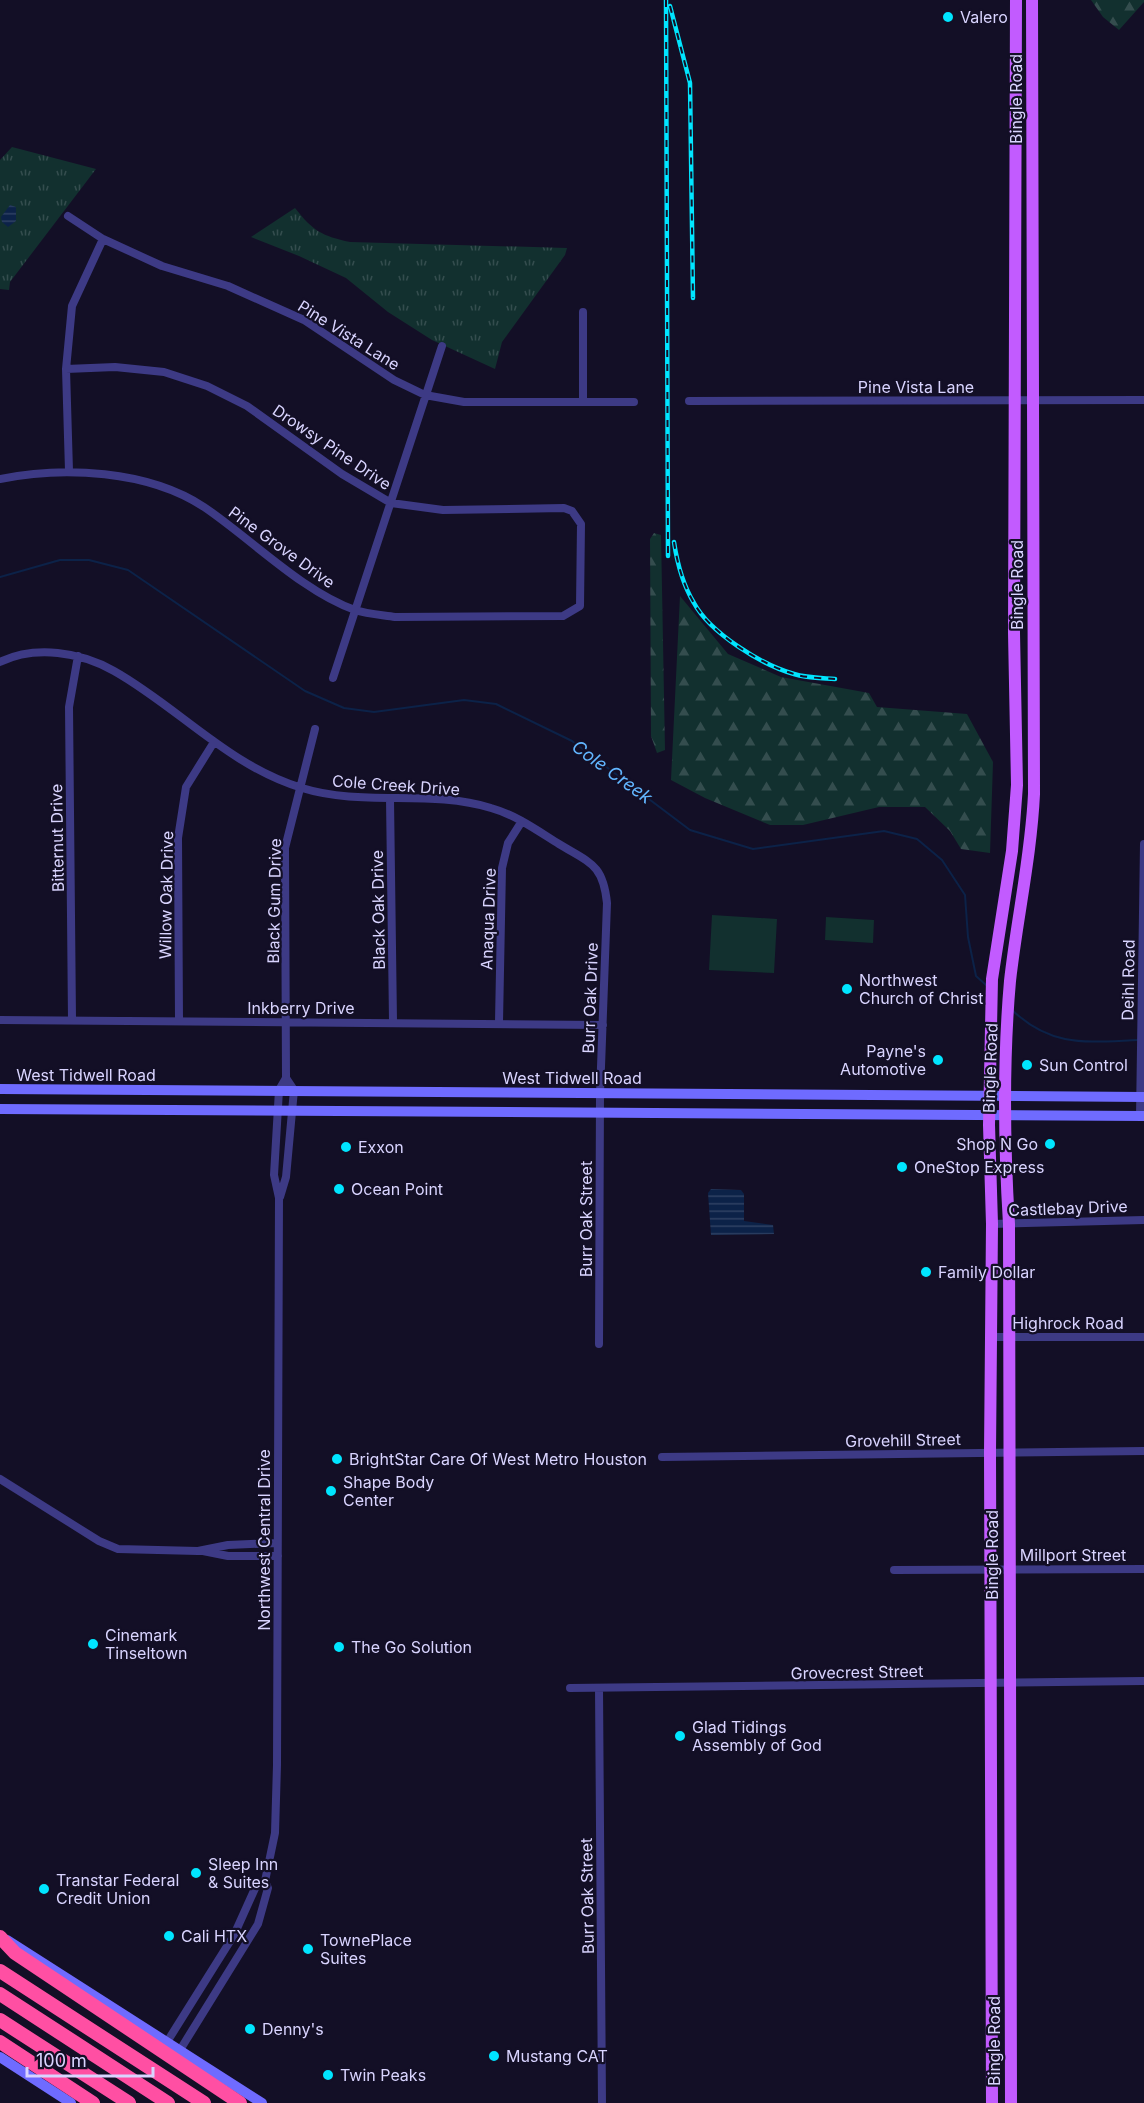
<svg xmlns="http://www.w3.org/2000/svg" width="1144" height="2103" font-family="Inter,sans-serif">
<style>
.grass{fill:url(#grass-tufts)}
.forest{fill:url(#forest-firs)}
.garden{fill:#12302f}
.water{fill:url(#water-rules)}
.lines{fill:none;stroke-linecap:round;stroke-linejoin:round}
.stream{stroke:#0c2248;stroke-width:2}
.minor{stroke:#3d3a85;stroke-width:8}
.secondary{stroke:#6f6bff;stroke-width:10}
.primary{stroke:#c25bff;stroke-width:12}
.motorway{stroke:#ff4fa3;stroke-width:14}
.rail-casing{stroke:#00e5ff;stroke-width:4.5}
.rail{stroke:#130f26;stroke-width:2;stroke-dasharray:7;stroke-linecap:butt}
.poi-dot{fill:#00e5ff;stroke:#130f26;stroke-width:2}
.labels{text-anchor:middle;stroke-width:4.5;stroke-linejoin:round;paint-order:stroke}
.poi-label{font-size:16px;fill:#d9d4ff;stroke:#130f26;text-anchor:start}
.street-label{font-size:16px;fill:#d9d4ff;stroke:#130f26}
.water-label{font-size:18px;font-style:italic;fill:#62b6ff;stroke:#130f26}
</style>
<defs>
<pattern id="grass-tufts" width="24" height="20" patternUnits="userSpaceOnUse" patternTransform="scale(1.5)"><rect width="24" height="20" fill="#12302f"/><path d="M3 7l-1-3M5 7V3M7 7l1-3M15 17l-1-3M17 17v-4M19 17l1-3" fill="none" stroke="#344d4e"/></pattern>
<pattern id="forest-firs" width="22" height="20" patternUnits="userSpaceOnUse" patternTransform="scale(1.5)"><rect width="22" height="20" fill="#12302f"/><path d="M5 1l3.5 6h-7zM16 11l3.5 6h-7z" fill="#344d4e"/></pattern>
<pattern id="water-rules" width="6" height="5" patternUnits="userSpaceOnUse" patternTransform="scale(1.5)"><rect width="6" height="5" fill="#0c2248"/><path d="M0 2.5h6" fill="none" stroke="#2f4163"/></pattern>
</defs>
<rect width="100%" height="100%" fill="#130f26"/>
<path class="grass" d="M12,147l84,22 -86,113 -1,8 -9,-1v-129z
M295,208c18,23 27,28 55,34l217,6 -2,7 -63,87 -7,27 -63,-29 -44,-28 -42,-34 -47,-22 -48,-19z"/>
<path class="forest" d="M1091,0h53v2l-25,28 -16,-13z
M654,533l7,2 4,215 -8,3 -6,-17 -1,-197z
M680,596l48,58 53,23 88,16 8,14 90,7 26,48 -3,91 -29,-4 -11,-18 -25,-24h-46l-76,18h-33l-65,-27 -34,-18z"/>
<path class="garden" d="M712,915l65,4 -3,54 -65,-3z
M826,917l48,3 -1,23 -48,-3z"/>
<path class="water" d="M10,205l6,2v14l-8,6 -6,-5 -1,-5z
M711,1189l30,1 3,4v27l29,4 1,9 -63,1 -3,-42z"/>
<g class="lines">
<path class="stream" d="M0,577l60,-17h29l39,10 177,121 39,17 30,4 90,-12 32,4 76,37 118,89 63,19 131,-18 33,8 25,21 23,35 3,42 8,39 10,9
M1012,1010c40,38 75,32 126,30"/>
<path class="minor" d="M68,216l35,23 59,27 66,20 76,34 90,60 31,15 39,7h170
M689,401l455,-1
M583,402v-90
M69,471l-3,-102 6,-63 31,-67
M0,479c63,-13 148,-9 204,28 46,31 99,85 151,103 12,4 27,5 40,7l168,-1 17,-10 1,-82 -9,-13 -8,-3 -121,2 -52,-7 -49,-29 -95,-68 -40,-20 -43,-14 -49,-5 -49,2
M0,662c35,-17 81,-10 114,9 64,36 115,95 188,117 61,19 128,1 189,20 25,7 47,23 68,36 31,19 44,20 48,59l-7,191 -1,250
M333,678l109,-332
M390,799l3,222
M0,1020l603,5
M72,1020l-3,-313 9,-51
M179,1020l-1,-182 8,-51 28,-45
M499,1022l3,-154 6,-25 14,-22
M1140,1116l4,-272
M280,1197l6,-20 8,-87 -8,-12
M992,1224l152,-4
M992,1337h152
M662,1457l482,-6
M0,1479l99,62 19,8 80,2 30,-6 49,-2
M203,1551l25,5h50
M894,1570l250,-1
M570,1688l573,-7
M599,1688l3,415
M167,2042l67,-107 23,-51 8,-3
M180,2050l78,-126 10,-36 -3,-7 10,-48 2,-68 2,-567 -5,-23 5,-85 7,-12 -1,-230 30,-119"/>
<path class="secondary" d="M0,1089l1144,8
M0,1109l1144,7
M7,1940l255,163
M0,2057l71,46"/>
<path class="primary" d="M992,2103l-2,-651 2,-228 -3,-99 3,-146 20,-128 5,-66 -3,-152 2,-633
M1011,2103l-2,-879c-5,-81 -6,-163 1,-243 7,-63 21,-124 24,-187l-2,-794"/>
<path class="motorway" d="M0,1937l15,16 225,150
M0,1971l204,132
M0,1994l168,109
M0,2020l129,83
M0,2042l93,61"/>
<defs>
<path id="rail" d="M666,0l2,556
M670,6l20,77 3,215
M674,542c3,20 9,43 20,61 16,30 68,62 100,71 12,4 28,4 41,5"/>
</defs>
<use href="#rail" class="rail-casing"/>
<use href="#rail" class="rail"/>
</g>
<g class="poi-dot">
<circle cx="948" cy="17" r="6"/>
<circle cx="847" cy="989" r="6"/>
<circle cx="938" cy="1060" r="6"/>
<circle cx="1027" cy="1065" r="6"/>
<circle cx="1050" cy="1144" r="6"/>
<circle cx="346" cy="1147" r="6"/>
<circle cx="902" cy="1167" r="6"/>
<circle cx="339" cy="1189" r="6"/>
<circle cx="926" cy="1272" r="6"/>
<circle cx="337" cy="1459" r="6"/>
<circle cx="331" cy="1491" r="6"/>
<circle cx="93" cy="1644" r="6"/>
<circle cx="339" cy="1647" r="6"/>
<circle cx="680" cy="1736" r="6"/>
<circle cx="196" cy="1873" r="6"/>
<circle cx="44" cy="1889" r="6"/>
<circle cx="169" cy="1936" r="6"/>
<circle cx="308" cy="1949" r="6"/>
<circle cx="250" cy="2029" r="6"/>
<circle cx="494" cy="2056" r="6"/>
<circle cx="328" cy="2075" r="6"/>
</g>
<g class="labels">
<g class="poi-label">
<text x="960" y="23">Valero</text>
<text x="859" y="986">Northwest<tspan x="859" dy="18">Church of Christ</tspan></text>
<text x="926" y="1057" text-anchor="end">Payne's<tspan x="926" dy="18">Automotive</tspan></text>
<text x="1039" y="1071">Sun Control</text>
<text x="1038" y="1150" text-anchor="end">Shop N Go</text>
<text x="358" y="1153">Exxon</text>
<text x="914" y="1173">OneStop Express</text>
<text x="351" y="1195">Ocean Point</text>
<text x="938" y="1278">Family Dollar</text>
<text x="349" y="1465">BrightStar Care Of West Metro Houston</text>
<text x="343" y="1488">Shape Body<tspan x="343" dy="18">Center</tspan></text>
<text x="105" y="1641">Cinemark<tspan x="105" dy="18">Tinseltown</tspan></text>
<text x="351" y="1653">The Go Solution</text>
<text x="692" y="1733">Glad Tidings<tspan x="692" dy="18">Assembly of God</tspan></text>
<text x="208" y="1870">Sleep Inn<tspan x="208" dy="18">&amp; Suites</tspan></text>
<text x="56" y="1886">Transtar Federal<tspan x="56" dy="18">Credit Union</tspan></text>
<text x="181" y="1942">Cali HTX</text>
<text x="320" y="1946">TownePlace<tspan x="320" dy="18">Suites</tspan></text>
<text x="262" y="2035">Denny's</text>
<text x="506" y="2062">Mustang CAT</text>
<text x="340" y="2081">Twin Peaks</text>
</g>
<g class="street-label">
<text transform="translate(1016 99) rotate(-90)" y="6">Bingle Road</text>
<text transform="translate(349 335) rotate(32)" y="6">Pine Vista Lane</text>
<text x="916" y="393">Pine Vista Lane</text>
<text transform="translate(332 447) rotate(34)" y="6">Drowsy Pine Drive</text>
<text transform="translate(282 547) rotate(36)" y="6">Pine Grove Drive</text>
<text transform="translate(1017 585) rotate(-90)" y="6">Bingle Road</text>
<text transform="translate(396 785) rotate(4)" y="6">Cole Creek Drive</text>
<text transform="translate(57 838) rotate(-91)" y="6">Bitternut Drive</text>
<text transform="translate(166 895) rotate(-89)" y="6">Willow Oak Drive</text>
<text transform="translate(274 901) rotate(-89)" y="6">Black Gum Drive</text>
<text transform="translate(378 910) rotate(-91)" y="6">Black Oak Drive</text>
<text transform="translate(488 919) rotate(-88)" y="6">Anaqua Drive</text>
<text transform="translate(1128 980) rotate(-89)" y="6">Deihl Road</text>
<text transform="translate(590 998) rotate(-88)" y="6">Burr Oak Drive</text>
<text x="301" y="1014">Inkberry Drive</text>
<text transform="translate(990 1068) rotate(-88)" y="6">Bingle Road</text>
<text x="86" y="1081">West Tidwell Road</text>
<text x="572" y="1084">West Tidwell Road</text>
<text transform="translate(1068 1208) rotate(-2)" y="6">Castlebay Drive</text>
<text transform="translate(586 1219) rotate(-90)" y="6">Burr Oak Street</text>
<text x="1068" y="1329">Highrock Road</text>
<text transform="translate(903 1440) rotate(-1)" y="6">Grovehill Street</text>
<text transform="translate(264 1540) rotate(-90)" y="6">Northwest Central Drive</text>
<text transform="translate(992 1555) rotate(-90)" y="6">Bingle Road</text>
<text x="1073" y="1561">Millport Street</text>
<text transform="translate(857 1672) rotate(-1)" y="6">Grovecrest Street</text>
<text transform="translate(587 1896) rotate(-91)" y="6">Burr Oak Street</text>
<text transform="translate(994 2041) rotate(-90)" y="6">Bingle Road</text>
</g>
<g class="water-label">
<text transform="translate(612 772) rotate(36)" y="6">Cole Creek</text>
</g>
</g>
<path d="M27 2067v9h126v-9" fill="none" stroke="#d9d4ff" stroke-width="3"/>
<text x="36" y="2067" font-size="18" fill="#d9d4ff" stroke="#130f26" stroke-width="4.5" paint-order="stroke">100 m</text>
</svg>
